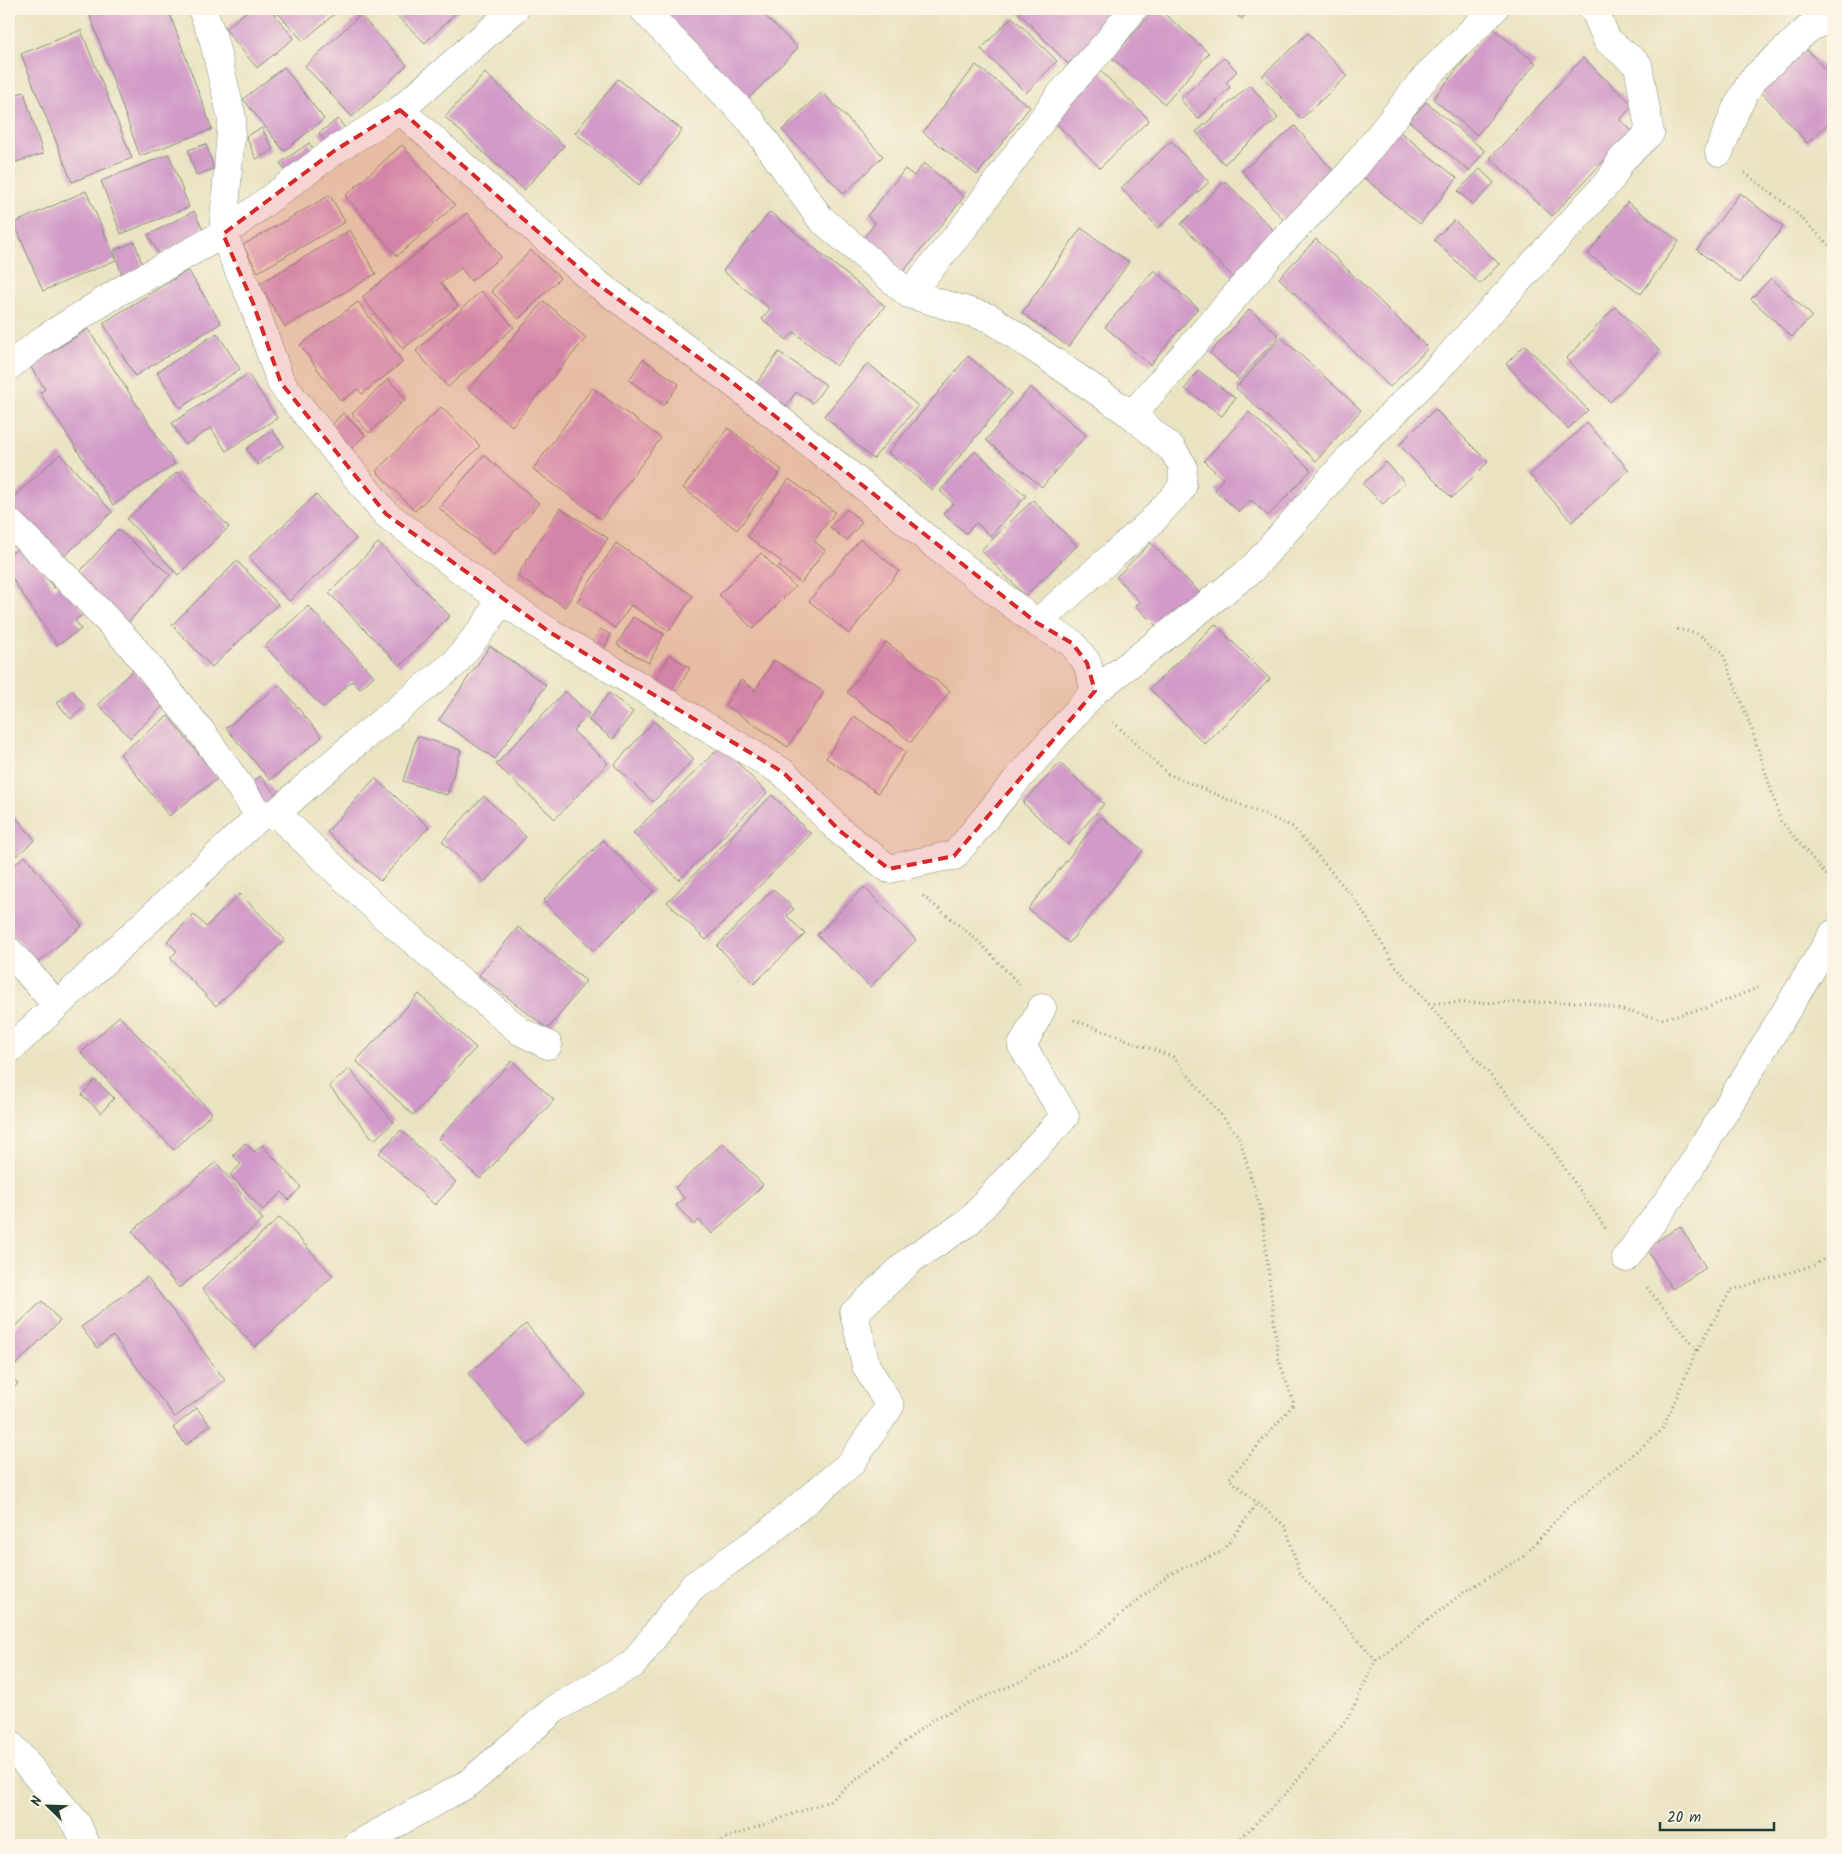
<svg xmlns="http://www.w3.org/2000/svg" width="1842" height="1854" font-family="Kalam,sans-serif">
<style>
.building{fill:#d19ac8}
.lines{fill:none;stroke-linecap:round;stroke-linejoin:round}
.street-casing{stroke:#84907b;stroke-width:29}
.path{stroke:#84907b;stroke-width:3;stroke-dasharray:1 4;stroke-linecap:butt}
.street{stroke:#fff;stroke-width:28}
.marked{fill:#d62828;fill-opacity:0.2;stroke:#d62828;stroke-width:4;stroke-dasharray:10 6;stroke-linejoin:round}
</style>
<rect width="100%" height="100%" fill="#fcf5e5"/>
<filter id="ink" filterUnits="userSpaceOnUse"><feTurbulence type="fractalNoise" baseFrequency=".02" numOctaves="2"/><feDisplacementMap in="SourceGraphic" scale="10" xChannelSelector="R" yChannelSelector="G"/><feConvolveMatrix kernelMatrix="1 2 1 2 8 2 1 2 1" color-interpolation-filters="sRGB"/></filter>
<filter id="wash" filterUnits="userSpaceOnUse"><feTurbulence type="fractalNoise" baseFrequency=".0096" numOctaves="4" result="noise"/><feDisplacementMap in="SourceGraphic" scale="20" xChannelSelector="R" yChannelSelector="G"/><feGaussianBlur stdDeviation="1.12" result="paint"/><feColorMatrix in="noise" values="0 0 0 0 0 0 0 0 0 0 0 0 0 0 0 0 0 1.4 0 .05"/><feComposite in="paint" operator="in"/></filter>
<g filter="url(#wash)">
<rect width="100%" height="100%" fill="#eae3c2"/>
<g id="blocks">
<path class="building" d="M91,9h77l44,120 -72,27 -52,-146z
M249,9h21l24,29 -37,30 -32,-39z
M274,9h66l-37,32z
M390,9h70l-35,34z
M662,9h96l40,39 -52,53 -89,-87z
M1023,9h99l2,1 -56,54 -49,-51z
M1155,9h4l50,44 -44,51 -53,-46z
M1229,9h22l-9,10z
M360,15l47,50 -55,52 -47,-51z
M1012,17l45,44 -31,32 -45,-44z
M1491,27l45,36 -59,72 -44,-36z
M81,30l51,128 -60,24 -51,-128z
M1308,33l39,43 -46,43 -39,-43z
M1804,46l29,33v40l-26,24 -49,-55z
M1224,58l13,13 -11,12 4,4 -32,32 -18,-20z
M1583,58l50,47 -13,15 12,11 -80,85 -62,-58z
M976,65l54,42 -53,68 -54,-43z
M284,67l40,52 -40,32 -41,-52z
M1100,70l49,50 -49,48 -49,-50z
M485,73l79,73 -40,44 -79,-73z
M618,79l64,51 -43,55 -64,-52z
M1250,85l28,33 -54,46 -28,-32z
M24,92l19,62 -34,10v-68z
M822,92l61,64 -39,38 -62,-64z
M1426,102l59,49 -16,20 -60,-50z
M338,119l12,16 -19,14 -12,-16z
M1295,126l44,52 -53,45 -44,-52z
M1394,127l63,51 -37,46 -63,-52z
M262,128l11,22 -17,9 -10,-23z
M1171,141l38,41 -51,46 -37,-40z
M309,143l9,13 -29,20 -9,-13z
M206,144l8,25 -18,6 -8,-25z
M402,145l53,60 -58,51 -52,-60z
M169,154l20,53 -68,27 -20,-53z
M924,163l40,34 -61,75 -40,-33 12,-16 -8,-7 38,-47 9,7z
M1480,169l14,14 -21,22 -15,-14z
M1225,181l54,55 -44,43 -54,-55z
M86,191l30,69 -73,31 -29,-68z
M1740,193l43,34 -43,56 -43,-33z
M330,195l15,27 -87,50 -15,-27z
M1627,202l52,39 -38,53 -53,-40z
M194,211l10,21 -45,23 -11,-20z
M770,212l115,94 -49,60 -42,-34 -7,8 -25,-21 8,-10 -47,-38z
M467,213l34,44 -30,24 -10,-13 -20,15 17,23 -55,43 -41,-52z
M1454,220l45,44 -19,20 -46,-44z
M1081,228l48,34 -60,85 -47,-34z
M350,230l26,44 -91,53 -26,-43z
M1316,239l112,109 -38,39 -111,-109z
M135,242l9,29 -21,8 -9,-29z
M531,250l29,28 -41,41 -28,-28z
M188,270l33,53 -86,53 -32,-53z
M1154,270l44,38 -48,57 -45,-38z
M1771,278l41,38 -20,21 -41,-38z
M481,291l33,36 -66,60 -32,-36z
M544,301l42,37 -74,88 -43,-37z
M358,302l45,60 -41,32 -4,-5 -17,12 -41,-56z
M1615,307l45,44 -50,51 -44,-43z
M1250,309l29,27 -40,44 -29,-27z
M88,329l87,135 -62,41 -73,-112 5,-4 -15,-23z
M217,333l23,36 -60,39 -23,-36z
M1281,337l80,73 -45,51 -80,-73z
M1525,345l63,65 -20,19 -62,-65z
M779,352l47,33 -13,18 -17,-11 -10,14 -30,-22z
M968,356l44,37 -80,97 -44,-37z
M643,359l36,25 -15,21 -35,-25z
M868,363l50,43 -45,53 -49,-43z
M1198,370l37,28 -13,18 -37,-27z
M248,374l29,44 -51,33 -15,-23 -26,17 -13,-22z
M388,379l18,20 -37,34 -17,-19z
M1030,387l56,48 -44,52 -56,-47z
M592,388l69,50 -60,81 -68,-50z
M441,407l39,39 -65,65 -39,-40z
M1435,409l53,53 -36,36 -53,-53z
M1249,412l62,58 -43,46 -17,-16 -12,12 -25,-23 9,-10 -19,-18z
M343,413l22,22 -16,16 -22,-21z
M1587,423l42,47 -57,52 -42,-47z
M728,428l54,42 -45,60 -54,-42z
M272,430l12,16 -26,19 -12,-16z
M975,451l51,45 -35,40 -15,-13 -10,10 -23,-19 10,-11 -13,-12z
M60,454l52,58 -54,50 -49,-55v-6z
M484,455l55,48 -45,52 -55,-47z
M1386,462l19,21 -22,21 -20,-20z
M177,472l52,55 -51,48 -51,-56z
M789,479l46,33 -21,29 11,9 -24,33 -22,-17 3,-4 -35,-26z
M316,495l40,44 -67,62 -40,-44z
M1033,500l44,46 -52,50 -44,-46z
M560,508l48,30 -43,69 -48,-31z
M847,509l15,13 -16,19 -16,-14z
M118,529l52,46 -42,48 -52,-47z
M860,539l39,32 -50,63 -40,-33z
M378,543l72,73 -50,50 -71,-73z
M616,543l77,53 -24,35 -38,-26 -16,23 -38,-27z
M1151,543l48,49 -39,38 -24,-24 4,-4 -24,-25z
M24,545l30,43 10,-7 21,32 -10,7 6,9 -24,16 -48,-71v-19z
M761,553l34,34 -42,42 -34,-34z
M237,561l41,43 -66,63 -40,-42z
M308,606l66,70 -14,13 -8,-8 -29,27 -58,-62z
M633,617l31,17 -15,29 -32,-18z
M1215,624l55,55 -65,65 -55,-55z
M600,629l11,6 -8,16 -11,-6z
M886,642l64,49 -39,51 -64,-50z
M490,646l56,39 -51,74 -56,-39z
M670,655l20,13 -15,25 -20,-13z
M774,660l50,32 -36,55 -63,-42 16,-25 14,10z
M133,670l32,34 -35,34 -32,-34z
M279,685l43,52 -52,43 -44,-52z
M72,690l13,16 -14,13 -14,-16z
M565,691l24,23 -16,17 35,32 -53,56 -59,-55z
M609,693l24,19 -20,27 -25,-19z
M168,716l50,62 -49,38 -49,-62z
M854,716l52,36 -28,41 -52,-35z
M654,721l40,38 -41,43 -39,-37z
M417,736l44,14 -14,45 -44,-14z
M721,746l46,47 -88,87 -46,-47z
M1060,763l44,41 -36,41 -45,-42z
M260,776l16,19 -15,12 -16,-19z
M375,778l54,49 -49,54 -53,-49z
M772,795l39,39 -105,106 -39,-38z
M484,796l42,41 -42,45 -42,-41z
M9,809l26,31 -26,22z
M1101,817l42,33 -74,93 -41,-34z
M603,840l51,51 -60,60 -51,-50z
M25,856l57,70 -45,37 -28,-33v-61z
M864,887l52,53 -46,47 -53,-52z
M773,889l21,20 -7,7 18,18 -51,50 -37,-38z
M240,894l45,46 -69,66 -46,-48 7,-7 -10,-10 27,-27 12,13z
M518,927l68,54 -38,48 -69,-54z
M419,994l57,54 -63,67 -57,-54z
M119,1016l93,97 -38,37 -93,-97z
M512,1061l42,39 -74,79 -42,-40z
M349,1069l45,53 -20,18 -45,-54z
M95,1080l19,18 -13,15 -19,-18z
M401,1130l55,52 -21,23 -56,-52z
M245,1143l9,9 8,-7 39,42 -12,13 -7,-8 -19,18 -33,-35 11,-11 -8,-9z
M723,1143l40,42 -51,49 -13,-14 -5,5 -18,-20 8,-7 -9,-10z
M216,1162l47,58 -84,68 -47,-57z
M280,1217l53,59 -78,71 -53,-58z
M1680,1226l26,42 -34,21 -26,-41z
M147,1277l78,103 -50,37 -62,-81 -16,12 -16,-21z
M42,1301l18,20 -44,43 -7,-8v-23z
M526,1324l60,70 -58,51 -60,-71z
M9,1375l9,8 -9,11z
M197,1408l13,17 -24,20 -13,-17z"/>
</g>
</g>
<g filter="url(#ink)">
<use href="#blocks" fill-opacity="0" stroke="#84907b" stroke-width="1"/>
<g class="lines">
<defs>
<path id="street" d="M202,9l11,29 19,80 -9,116 30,69 28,80 105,131 114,85 51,34 233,140 56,58 49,38 54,-12 11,-1 61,-74 80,-91 156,-121 102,-116 92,-93 166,-182 11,-20 28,-26 -12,-68 -31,-25 -12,-29 -3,-2
M643,9l108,112 69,97 89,76 81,24 142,97 40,34 11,17 -1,22 -32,35 -113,100
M400,110l196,173 132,96 117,92 91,75 101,77 35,20 15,20 8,28
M1719,152l17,-43 16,-29 57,-52 24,-11
M909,294l53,-64 98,-135 46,-51 27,-35
M9,366l38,-29 73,-46 103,-57 111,-83 66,-41 115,-101
M1132,415l148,-171 70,-71 73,-93 71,-71
M9,522l68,66 53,56 73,90 57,82
M276,813l106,101 138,117 28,14
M9,951l48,54
M9,1050l251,-234 16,-3 80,-70 99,-80 32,-40 13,-24
M1626,1258l56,-77 151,-247
M9,1743l68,81 9,21
M357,1845l112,-62 87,-75 77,-44 59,-77 75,-53 84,-71 39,-57 -24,-40 -12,-53 59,-55 54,-35 98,-107 -43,-70 20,-38"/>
</defs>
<use href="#street" class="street-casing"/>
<path class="path" d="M1745,173l47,36 41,40
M1677,629l21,5 24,18 30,78 29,91 52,62
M1113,722l55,52 125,53 64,75 37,62 149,172 63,93
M923,896l54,44 43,45
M1429,1003l158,-1 74,17 45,-11 54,-21
M1074,1020l99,37 66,80 23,77 16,143 16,47 -65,75 57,48 13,46 77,87 -27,56 -59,73 -56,56
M1697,1350l34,-60 83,-25 19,-11
M1376,1660l88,-68 59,-35 42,-47 97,-80 35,-80 -52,-65
M707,1845l122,-44 106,-83 89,-38 74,-46 71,-60 54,-23 35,-49"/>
<use href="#street" class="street"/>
</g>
</g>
<path class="marked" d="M400,110l196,173 132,96 309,244 35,20 15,20 8,28 -141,165 -65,13 -49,-38 -56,-58 -233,-140 -165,-119 -105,-131 -28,-80 -30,-69 111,-83z"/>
<rect width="1842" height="1854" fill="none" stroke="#fcf5e5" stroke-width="30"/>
<g transform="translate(48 1806) rotate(293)" stroke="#fcf5e5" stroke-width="4" paint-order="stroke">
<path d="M0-4L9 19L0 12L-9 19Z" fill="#1f3d34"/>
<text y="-8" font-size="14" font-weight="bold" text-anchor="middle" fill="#1f3d34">N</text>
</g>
<path d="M1660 1822v8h114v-8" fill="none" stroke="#1f3d34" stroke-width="2.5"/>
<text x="1667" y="1822" font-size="15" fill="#1f3d34" stroke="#fcf5e5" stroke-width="4" paint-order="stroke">20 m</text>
</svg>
